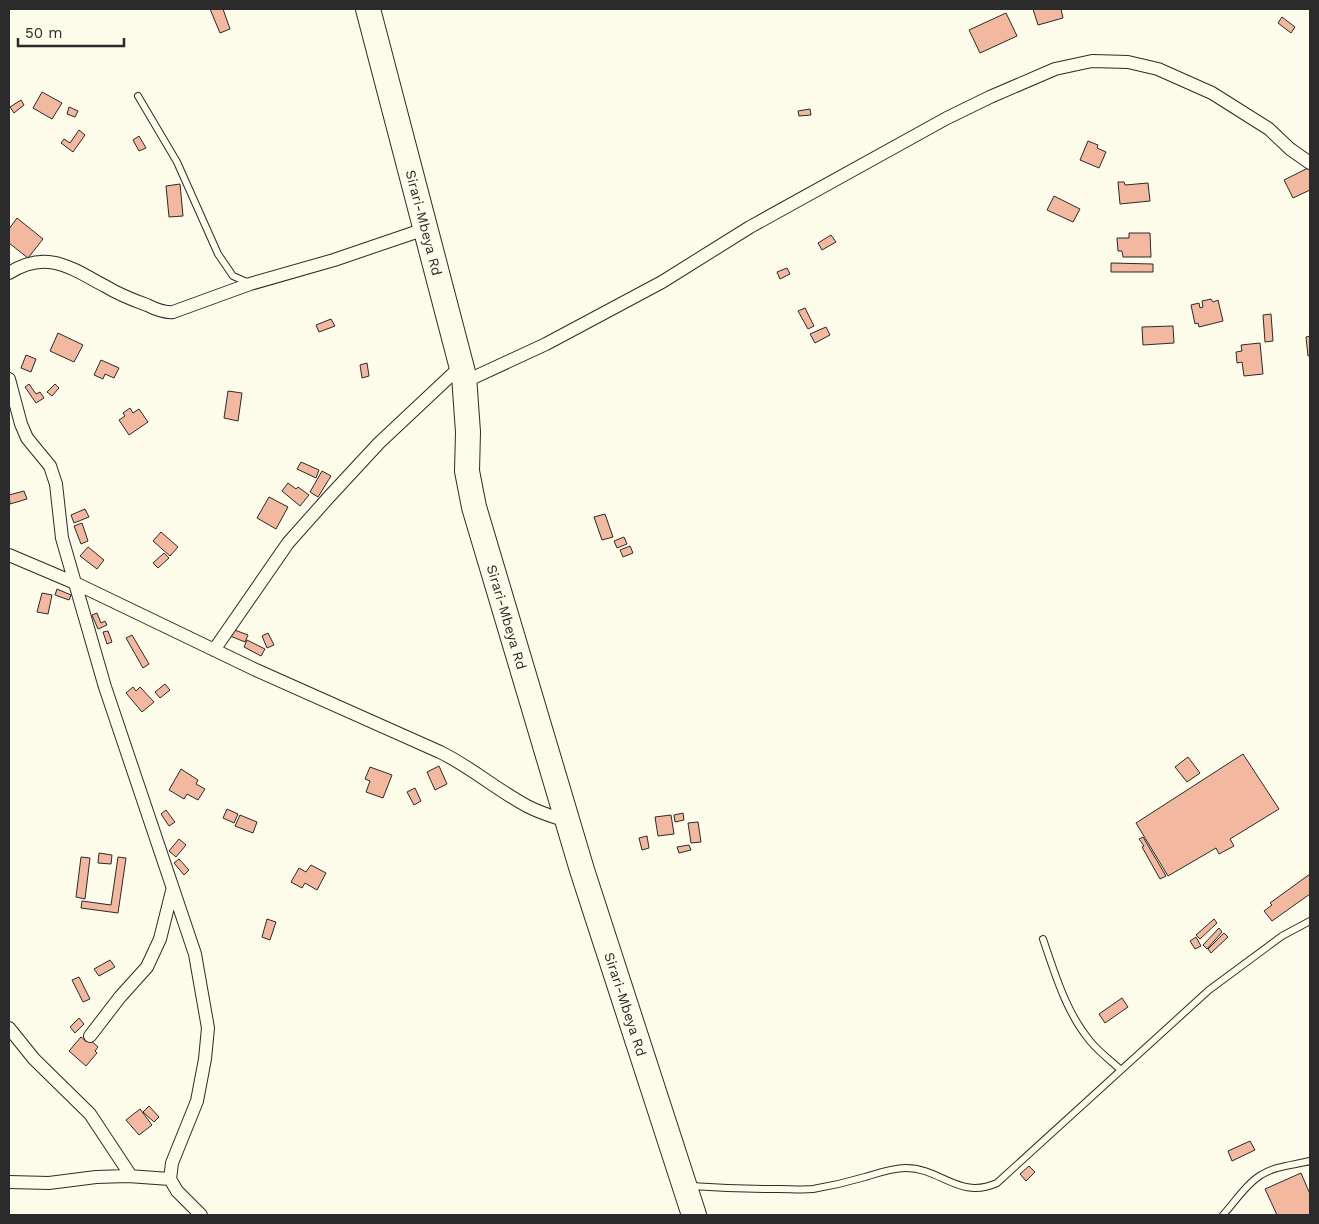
<svg xmlns="http://www.w3.org/2000/svg" width="1319" height="1224" font-family="'Work Sans',sans-serif">
<style>
.building{fill:#f2b8a0;stroke:#2b2b2b}
.lines{fill:none;stroke-linecap:round;stroke-linejoin:round}
.lane-casing{stroke:#2b2b2b;stroke-width:8}
.street-casing{stroke:#2b2b2b;stroke-width:14}
.highway-casing{stroke:#2b2b2b;stroke-width:26}
.lane{stroke:#fdfbea;stroke-width:6}
.street{stroke:#fdfbea;stroke-width:12}
.highway{stroke:#fdfbea;stroke-width:24}
.labels{text-anchor:middle;stroke-width:4;stroke-linejoin:round;paint-order:stroke}
.street-label{font-size:14px;fill:#2b2b2b;stroke:#fdfbea}
</style>
<rect width="100%" height="100%" fill="#fdfbea"/>
<path class="building" d="M210,9h13l7,20 -10,4z
M1033,9h28l2,9 -25,7z
M1006,13l11,23 -37,17 -11,-23z
M1282,17l13,10 -4,6 -13,-10z
M42,92l20,11 -10,16 -19,-11z
M21,100l3,5 -10,8 -4,-6z
M69,107l9,4 -3,6 -8,-3z
M810,109l1,6 -12,1 -1,-5z
M79,130l6,5 -12,17 -12,-9 3,-4 6,4z
M139,136l7,12 -7,3 -6,-11z
M1088,141l10,4 -1,3 9,4 -7,16 -19,-8z
M1310,167v23l-17,8 -9,-18z
M1118,182h6l1,3 23,-2 2,18 -30,3z
M180,184l3,32 -14,1 -3,-31z
M1054,196l26,13 -7,13 -26,-12z
M17,218l26,21 -15,19 -19,-15v-14z
M1129,233h21l1,24h-28l-1,-6h-4l-1,-13h12z
M831,235l5,7 -14,8 -4,-7z
M1111,263l42,1v8h-42z
M787,268l3,6 -10,5 -3,-7z
M1211,299l2,3 5,-2 5,21 -24,6 -1,-4 -3,1 -4,-19 8,-2 1,5 3,-1 -1,-6z
M805,308l9,18 -6,3 -10,-18z
M1271,314l2,27 -8,1 -2,-27z
M331,319l4,7 -16,6 -3,-7z
M1173,326l1,17 -31,2 -1,-18z
M826,327l4,8 -15,8 -5,-9z
M58,333l25,12 -9,17 -24,-11z
M1310,336v19l-2,1 -2,-19z
M1260,343l3,31 -19,2 -2,-14 -5,1 -1,-11 6,-1 -1,-6z
M26,355l10,4 -5,13 -10,-4z
M101,360l18,8 -5,10 -9,-4 -2,5 -9,-4z
M367,363l2,13 -7,2 -2,-13z
M29,384l7,10 4,-2 4,6 -8,5 -11,-16z
M55,384l4,4 -7,8 -5,-4z
M228,391l14,2 -4,28 -14,-3z
M130,408l3,5 6,-4 9,13 -19,13 -10,-15 6,-4 -2,-3z
M301,462l18,8 -3,8 -19,-9z
M322,471l9,5 -13,21 -8,-5z
M288,483l8,6 2,-2 11,8 -9,11 -18,-15z
M24,491l3,8 -17,5 -1,-9z
M269,497l19,10 -12,22 -19,-11z
M85,509l4,8 -15,6 -3,-8z
M605,514l8,23 -11,3 -8,-23z
M82,523l6,18 -7,3 -7,-18z
M161,532l17,15 -8,9 -17,-15z
M624,537l3,7 -10,4 -3,-7z
M630,546l3,7 -10,4 -3,-7z
M88,547l16,13 -7,9 -17,-13z
M164,553l5,5 -11,10 -5,-5z
M57,589l14,6 -2,5 -14,-5z
M42,593l10,2 -4,19 -11,-2z
M97,613l4,10 4,-2 2,4 -9,4 -6,-14z
M232,629l16,6 -3,7 -15,-6z
M108,631l4,11 -5,2 -4,-12z
M268,633l6,12 -7,3 -5,-12z
M132,635l17,29 -6,4 -17,-30z
M247,640l18,9 -4,7 -17,-9z
M165,684l5,6 -10,8 -5,-6z
M133,687l3,4 4,-4 14,15 -12,10 -16,-19z
M1243,754l36,55 -49,30 4,7 -15,8 -3,-6 -48,28 -32,-53z
M1188,757l12,16 -13,9 -12,-15z
M439,766l8,18 -12,6 -8,-18z
M370,767l22,8 -9,23 -17,-6 4,-11 -5,-2z
M181,769l17,11 -2,4 9,5 -7,11 -11,-6 -3,5 -15,-9z
M415,788l6,13 -7,4 -7,-13z
M227,809l11,5 -4,9 -11,-5z
M166,810l9,12 -6,4 -8,-12z
M683,813l1,7 -9,2 -1,-7z
M240,815l17,7 -4,11 -18,-7z
M671,815l3,19 -16,2 -3,-19z
M698,822l3,20 -10,1 -3,-20z
M647,836l2,12 -7,2 -3,-12z
M1143,837l23,39 -6,3 -18,-32 2,-1 -5,-7z
M179,839l7,6 -10,12 -7,-6z
M689,845l2,5 -12,3 -2,-6z
M99,853l13,2 -1,9 -13,-1z
M81,857l9,1 -5,41 -9,-2z
M118,857l8,1 -8,55 -37,-5 1,-7 29,4z
M179,859l10,11 -5,5 -10,-12z
M311,865l15,8 -9,17 -12,-7 -3,5 -11,-6 8,-14 7,4z
M1310,874v20l-38,27 -8,-10 8,-6 -2,-2z
M267,919l9,3 -6,18 -8,-3z
M1214,919l3,4 -17,16 -4,-4z
M1219,928l3,4 -15,17 -4,-4z
M1224,933l4,4 -17,16 -3,-4z
M1196,937l5,9 -6,3 -5,-8z
M110,960l5,7 -16,9 -5,-7z
M79,977l11,22 -7,3 -11,-22z
M1122,998l6,9 -23,16 -6,-9z
M79,1018l5,6 -9,9 -5,-6z
M81,1037l6,5 2,-3 9,8 -3,4 2,2 -11,13 -17,-15z
M149,1106l10,11 -5,5 -11,-10z
M140,1109l12,16 -13,10 -13,-15z
M1250,1141l5,9 -23,11 -4,-10z
M1029,1166l6,6 -9,9 -6,-7z
M1301,1173l9,21v21h-33l-12,-26z"/>
<g class="lines">
<defs>
<path id="lane" d="M138,96l39,66 41,92 15,22 16,7
M1043,939c12,35 23,73 47,102 9,11 21,20 31,29
M691,1186c29,2 58,3 88,3 11,0 23,1 34,0 18,-3 35,-7 52,-12 13,-4 27,-9 41,-9 35,0 53,32 91,15l212,-193 73,-54 28,-15
M1223,1215c12,-13 23,-31 38,-40 14,-9 33,-10 49,-14"/>
<path id="street" d="M9,273c38,-24 62,-5 96,13 13,8 28,14 42,19 8,4 17,8 26,7l77,-28 84,-24 91,-31
M9,379l12,45 6,14 23,28 6,18 6,54 43,149 90,267 13,74 -3,31 -8,42 -25,62 -2,16 7,12 24,24
M464,382l82,-38 116,-62 88,-55 197,-109 43,-21 65,-28 37,-8 36,1 30,7 54,24 57,36 21,20 20,14
M9,555l66,28 181,87 184,82c31,15 57,38 87,54 13,7 27,11 40,15
M214,650l74,-107 40,-45 51,-55 82,-77
M9,1028l25,31 56,55 41,62
M90,1036l30,-39 27,-30 13,-28 12,-48
M9,1182l40,1 47,-6 32,-1 42,3"/>
<g id="highway">
<path id="s1" d="M368,9l96,367 4,56 -1,39 7,36 108,363 112,345"/>
</g>
</defs>
<use href="#lane" class="lane-casing"/>
<use href="#street" class="street-casing"/>
<use href="#highway" class="highway-casing"/>
<use href="#lane" class="lane"/>
<use href="#street" class="street"/>
<use href="#highway" class="highway"/>
</g>
<g class="labels">
<g class="street-label">
<text dy="5" stroke="none"><textPath href="#s1" startOffset="221">Sirari-Mbeya Rd</textPath></text>
<text dy="5" stroke="none"><textPath href="#s1" startOffset="626">Sirari-Mbeya Rd</textPath></text>
<text dy="5" stroke="none"><textPath href="#s1" startOffset="1031">Sirari-Mbeya Rd</textPath></text>
</g>
</g>
<rect width="1319" height="1224" fill="none" stroke="#2b2b2b" stroke-width="20"/>
<path d="M18 38v8h106v-8" fill="none" stroke="#2b2b2b" stroke-width="2.5"/>
<text x="25" y="38" font-size="15" fill="#2b2b2b" stroke="#fdfbea" stroke-width="4" paint-order="stroke">50 m</text>
</svg>
